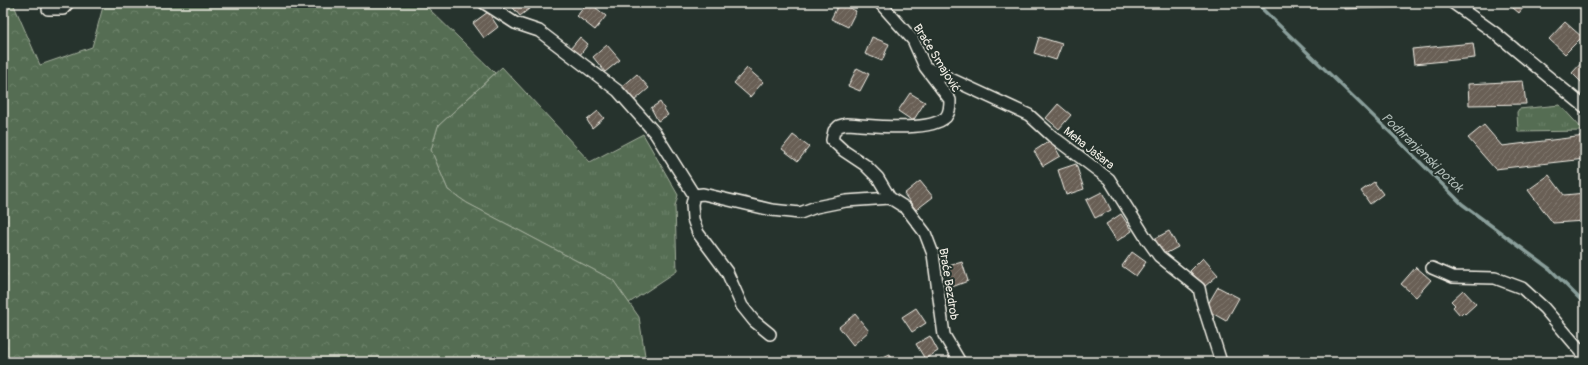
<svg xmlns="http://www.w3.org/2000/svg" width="1588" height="365" font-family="Pangolin,sans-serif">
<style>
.grass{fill:url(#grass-tufts);stroke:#a4af9d}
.forest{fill:url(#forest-crowns);stroke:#a4af9d}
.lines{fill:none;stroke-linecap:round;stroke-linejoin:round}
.stream{stroke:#8a9f9b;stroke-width:3.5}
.building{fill:url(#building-hatch);stroke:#f4f1e8}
.street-casing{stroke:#f4f1e8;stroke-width:14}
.street{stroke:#26332d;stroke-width:11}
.labels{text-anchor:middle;stroke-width:4;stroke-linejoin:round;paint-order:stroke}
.street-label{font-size:12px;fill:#f4f1e8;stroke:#26332d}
.water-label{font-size:13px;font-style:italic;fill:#aebab5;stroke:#26332d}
</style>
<defs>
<pattern id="grass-tufts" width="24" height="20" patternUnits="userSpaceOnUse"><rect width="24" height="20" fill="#546d52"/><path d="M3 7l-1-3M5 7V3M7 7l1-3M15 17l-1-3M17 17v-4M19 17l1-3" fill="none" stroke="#6d826b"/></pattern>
<pattern id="forest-crowns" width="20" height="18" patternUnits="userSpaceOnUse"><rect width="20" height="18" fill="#546d52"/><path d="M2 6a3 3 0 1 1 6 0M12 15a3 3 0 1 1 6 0" fill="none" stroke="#6d826b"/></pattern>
<pattern id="building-hatch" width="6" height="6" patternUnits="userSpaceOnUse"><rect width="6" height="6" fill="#695e55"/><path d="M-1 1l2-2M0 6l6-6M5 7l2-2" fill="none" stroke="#7f766d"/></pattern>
</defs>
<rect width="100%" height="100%" fill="#26332d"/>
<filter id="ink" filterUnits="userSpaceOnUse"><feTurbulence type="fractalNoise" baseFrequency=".025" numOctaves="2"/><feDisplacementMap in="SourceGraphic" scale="8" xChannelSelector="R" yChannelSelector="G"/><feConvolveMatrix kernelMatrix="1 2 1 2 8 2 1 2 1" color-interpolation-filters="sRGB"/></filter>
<g filter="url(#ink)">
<path class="grass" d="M502,67l88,95 53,-28 35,61 -3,11 2,65 -48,32 -16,-23 -146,-77 -19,-13 -17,-40 7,-24z
M1560,105l24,26 -66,1 -1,-20 2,-3z"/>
<path class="forest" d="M3,3h10l27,62 52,-18 12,-44h312l11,4 68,66 -57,53 -7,24 17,40 19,13 146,77 26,37 7,45h-643z"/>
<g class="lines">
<path class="stream" d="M1256,3l138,133 68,68 88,65 35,35"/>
</g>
<path class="building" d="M509,3h23l2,2 -14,11z
M587,3h3l16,13 -11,14 -18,-14z
M839,3l17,8 -8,16 -17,-8z
M1345,3h64v4l-64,2z
M1507,3h20l-8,10z
M488,12l10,15 -14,11 -11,-15z
M1565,22l17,15 -17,17 -16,-15z
M580,37l8,7 -8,11 -9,-7z
M872,37l17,7 -7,17 -17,-7z
M1039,37l23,7 -6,16 -22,-7z
M1473,43l2,15 -61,6 -2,-15z
M607,45l13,15 -15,12 -12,-15z
M1585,59v27l-13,-13z
M747,68l16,14 -13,15 -16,-14z
M857,68l12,6 -9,17 -12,-5z
M637,74l12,14 -15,13 -12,-14z
M1523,81l3,23 -57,1 -1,-21z
M910,93l15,9 -12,19 -15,-10z
M660,102l8,13 -10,6 -7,-13z
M1058,104l13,11 -12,14 -13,-11z
M598,111l6,7 -12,10 -5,-8z
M1484,125l18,21 83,-10v23l-90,10 -27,-31z
M793,135l16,12 -11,14 -16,-12z
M1051,140l9,16 -17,10 -9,-15z
M1076,164l8,25 -18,6 -8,-25z
M1549,175l15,20 21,-2v28l-32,2 -25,-33z
M920,181l13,16 -17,13 -12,-16z
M1374,182l9,12 -13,10 -9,-13z
M1102,192l9,18 -16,8 -9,-18z
M1121,214l11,17 -15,10 -11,-17z
M1169,231l9,16 -15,8 -9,-16z
M1132,252l14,10 -10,14 -14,-10z
M1203,258l15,17 -14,12 -14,-16z
M962,262l6,19 -16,6 -7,-20z
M1416,267l15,13 -15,17 -15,-13z
M1218,287l21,11 -13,23 -21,-12z
M1463,290l13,14 -11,10 -2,-2 -3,3 -7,-8 2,-2 -4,-4z
M916,308l10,15 -14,9 -10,-15z
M855,314l14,17 -16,14 -14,-18z
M930,336l8,15 -13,8 -9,-15z
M890,354l3,8h-19l-1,-1z"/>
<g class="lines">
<defs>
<path id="street" d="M484,3l31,20 24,8 79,60 37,42 39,62
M880,3l33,37 12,27 25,33c0,6 0,12 -4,17 -17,16 -78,8 -100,7l-7,2 -5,5 -2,9 12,11 21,14 13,13 12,20 16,10 19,25 8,21 11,81 16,27
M1453,3l42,30 90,74
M48,9h15l5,-6
M927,68l102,47 23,21 57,43 37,59 13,18 40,32 3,14 19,60
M1432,268l21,9 42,1 27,10 22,20 41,48
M770,334l-16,-13 -12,-15 -15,-34 -29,-39 -5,-14 -1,-15 2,-9 9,-1 69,16 28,3 16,-6 30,-6 44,-3"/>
</defs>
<use href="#street" class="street-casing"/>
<use href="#street" class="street"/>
</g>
</g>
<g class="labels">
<g class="street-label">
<text transform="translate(937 58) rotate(58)" y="4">Braće Smajović</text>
<text transform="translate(1089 148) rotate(38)" y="4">Meha Jašara</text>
<text transform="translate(949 284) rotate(81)" y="4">Braće Bezdrob</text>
</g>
<g class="water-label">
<text transform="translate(1423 152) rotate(44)" y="5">Podhranjenski potok</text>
</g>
</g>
<rect width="1588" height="365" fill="none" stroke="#26332d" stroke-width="16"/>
<rect x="8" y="8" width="1572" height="349" fill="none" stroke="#f4f1e8" stroke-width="1.5" filter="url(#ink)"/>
</svg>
